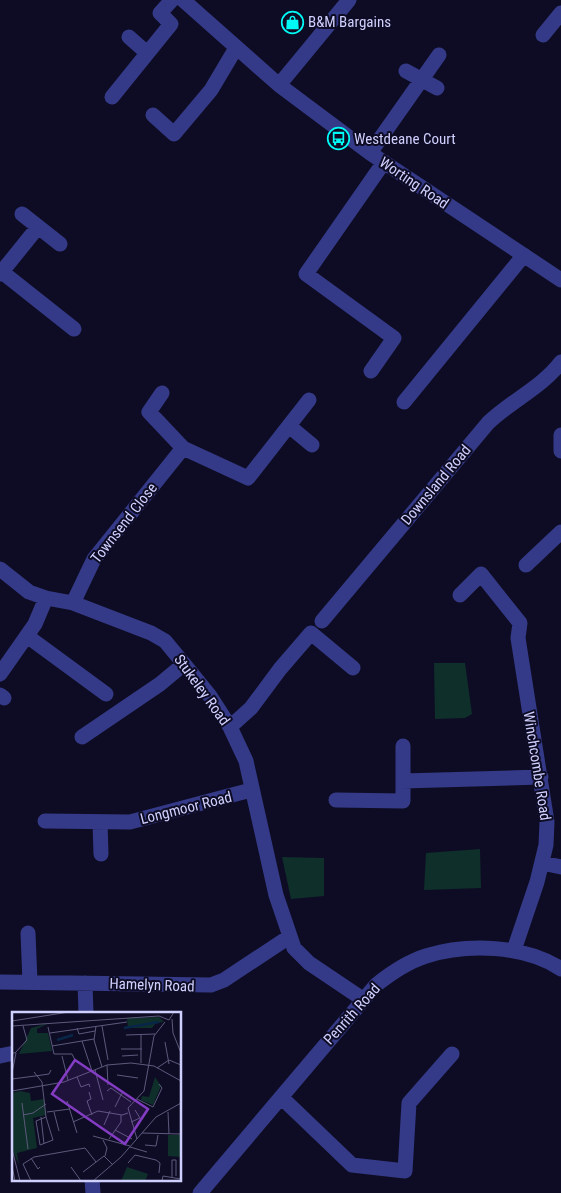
<svg xmlns="http://www.w3.org/2000/svg" width="561" height="1193" font-family="'Roboto Condensed',sans-serif">
<style>
.green{fill:#0f2f2a}
.lines{fill:none;stroke-linecap:round;stroke-linejoin:round}
.minor{stroke:#343a87;stroke-width:15}
.labels{text-anchor:middle;stroke-width:4;stroke-linejoin:round;paint-order:stroke}
.poi-label{font-size:15px;fill:#d0d0ff;stroke:#0e0c24;text-anchor:start}
.street-label{font-size:15px;fill:#d0d0ff;stroke:#0e0c24}
.inset-river{fill:none;stroke:#082748;stroke-width:2.5}
.inset-road{fill:none;stroke:#5c5a7c;stroke-width:1}
.view{fill:#843cc5;fill-opacity:0.15;stroke:#843cc5;stroke-width:2.5}
.inset-edge{fill:none;stroke:#d0d0ff;stroke-width:2.5}
</style>
<rect width="100%" height="100%" fill="#0e0c24"/>
<path class="green" d="M434,663h31l7,51 -7,4 -30,1z
M480,849l1,39 -57,2 2,-37z
M282,857l42,1v38l-33,3z"/>
<g class="lines">
<path class="minor" d="M183,0l96,85 91,68 191,127
M543,35l18,-22
M129,37l18,16
M406,71l31,17
M279,85l70,-85
M112,97l59,-73 -11,-11 12,-13
M153,115l21,19 37,-44 25,-42
M370,153l69,-98
M22,214l38,30
M2,272l72,57
M0,274l38,-47
M371,371l23,-33 -88,-64 78,-112
M162,393l-13,19 34,36
M404,402l120,-147
M289,426l23,19
M561,435v16
M526,565l35,-33
M0,569l29,23 17,6 27,5 78,30 14,8 19,23 26,32 20,31 16,34 30,134 18,53 15,15 55,37
M460,595l21,-21 39,49 -2,15 29,184 -1,23 -9,37 -23,68
M73,603l21,-44 89,-111 65,30 61,-78
M322,621l166,-198c23,-22 54,-36 73,-61
M27,636l79,58
M0,674l35,-50 11,-26
M0,695l4,3
M230,727l21,-19 29,-39 31,-36 42,35
M82,737l78,-53 24,-20
M403,781v-35
M336,800l67,1v-20l138,-4
M45,821l85,1 121,-32
M100,822l1,32
M542,863l19,4
M28,933l2,49
M0,982l211,3 13,-5 65,-43
M85,983l1,30
M0,1056l14,-3
M281,1097l71,68 53,6 4,-68 43,-49
M92,1179l1,14
M200,1193l176,-208c15,-12 31,-23 50,-29 41,-13 99,-11 135,13"/>
</g>
<defs>
<symbol id="shop-ring" viewBox="-11 -11 22 22"><circle r="9.5" fill="#0e0c24" stroke="#00fbf7" stroke-width="1.5"/><path d="M-5-2.5h2.3a2.7 3.5 0 0 1 5.4 0H5L5.5 6h-11ZM-1.5-2.5h3a1.5 2.3 0 0 0-3 0Z" fill="#00fbf7"/></symbol>
<symbol id="bus-ring" viewBox="-11 -11 22 22"><circle r="9.5" fill="#0e0c24" stroke="#00fbf7" stroke-width="1.5"/><path d="M-5-6H5V4H4V6H2V4H-2V6H-4V4H-5ZM-3.5-4V0h7V-4ZM-3.5 1.2v1.5H-2V1.2ZM2 1.2v1.5H3.5V1.2Z" fill="#00fbf7"/></symbol>
</defs>
<g fill-rule="evenodd">
<use href="#shop-ring" x="280" y="10" width="25" height="25"/>
<use href="#bus-ring" x="326" y="126" width="25" height="25"/>
</g>
<g class="labels">
<g class="poi-label">
<text x="308" y="27">B&amp;M Bargains</text>
<text x="354" y="144">Westdeane Court</text>
</g>
<g class="street-label">
<text transform="translate(414 183) rotate(34)" y="5">Worting Road</text>
<text transform="translate(436 485) rotate(-50)" y="5">Downsland Road</text>
<text transform="translate(124 523) rotate(-52)" y="5">Townsend Close</text>
<text transform="translate(202 690) rotate(54)" y="5">Stukeley Road</text>
<text transform="translate(537 766) rotate(81)" y="5">Winchcombe Road</text>
<text transform="translate(186 808) rotate(-14)" y="5">Longmoor Road</text>
<text transform="translate(152 985) rotate(2)" y="5">Hamelyn Road</text>
<text transform="translate(352 1014) rotate(-48)" y="5">Penrith Road</text>
</g>
</g>
<g transform="translate(12 1012)">
<rect width="169" height="169" fill="#0e0c24"/>
<path d="M147,5l5,5 -8,1 -4,5h-24l-1,-10zM37,11l-12,6v4h11l4,18 -33,3 12,-26zM143,65l6,9 -8,19 -12,-5 1,-4 7,1zM8,79l10,2 1,8 13,-2 2,16 -13,3 4,30 -20,5 2,12 -6,-14 -1,-58zM156,123h13v22l-13,-1zM115,155l21,7 -3,7h-24z" fill="#0f2f2a"/>
<path class="inset-river" d="M112,16l35,-6M45,28l16,-5"/>
<path class="inset-road" d="M160,7l1,14 8,20M0,9l57,-9M0,14l147,-10 10,4 5,-8M84,14l-2,14 8,27M90,14l6,34M36,15l6,27h18l4,8M65,16l2,6 16,-3M38,21l77,-11M114,23l29,-1M70,29l10,30M153,30l4,22M40,34l42,-7M109,37h21M0,41h3l12,-13 -4,-14M50,44l6,24M110,44l16,-1M129,51v-28M95,53l1,20M145,56l12,-8 12,5M83,58l8,30M22,60l8,10 4,35M0,61l4,-20M105,63l21,3M23,64l14,-2 2,-4M65,65l4,10 8,-3 1,3M0,67l23,-3M0,79l52,-9 43,-17 24,-2 23,3 27,15M95,79l4,-3 20,14M77,80l2,7 -4,2 5,14M125,87l16,8 9,-19 -3,-4M55,89l10,32M10,91l6,46M103,95l7,-14M35,100l23,-3M42,100l5,19M156,100l1,22M11,103l10,-2 13,-9M29,105l3,27M34,105l7,23 -13,5 -4,-24zM61,110l25,-11 24,4 6,-2M119,110l9,-4 -5,-8M92,113l6,-14M103,118l17,9M130,121l39,1M81,124l37,10M97,127l12,-17v-7M125,127l-9,-31 16,-17 10,-55 11,-14M91,128l4,8 -2,8M133,133l11,1 2,-11M118,135l17,5M0,137l8,32M19,146l7,11 2,-2M160,148h4v16M116,151l7,-8 21,5 4,3 -1,10M0,154l3,15M59,155l10,14M71,160l21,-16 9,9M160,165v-17M19,169l-8,-17 11,-7 51,-9 11,14M81,169l28,-24 35,-40 25,-14M150,169l1,-5 18,3"/>
<path class="view" d="M63,48l73,49 -23,35 -73,-50z"/>
<rect width="169" height="169" class="inset-edge"/>
</g>
</svg>
